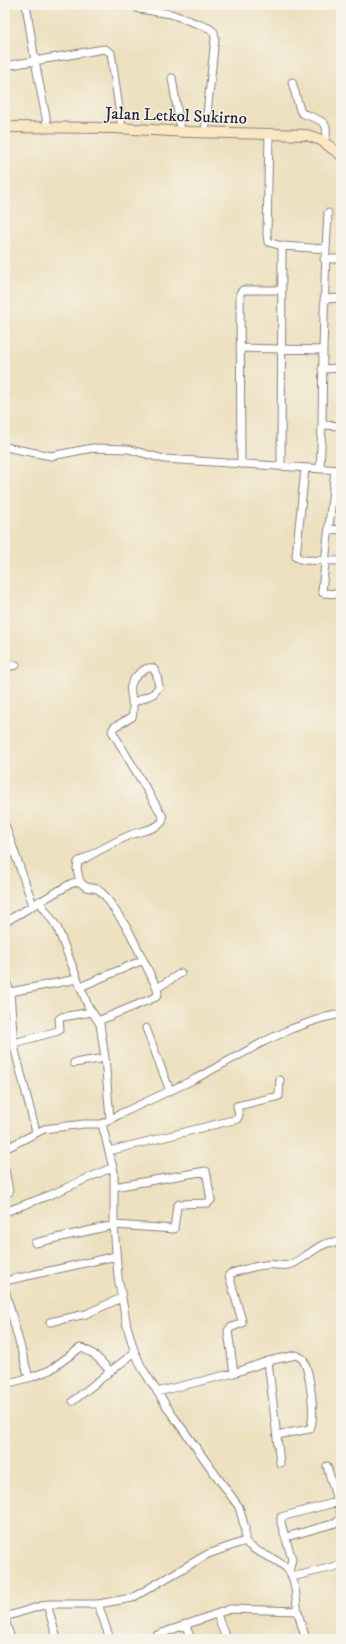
<svg xmlns="http://www.w3.org/2000/svg" width="346" height="1644" font-family="'IM FELL DW Pica',serif">
<style>
.lines{fill:none;stroke-linecap:round;stroke-linejoin:round}
.minor-casing{stroke:#88817d;stroke-width:9}
.secondary-casing{stroke:#88817d;stroke-width:12}
.minor{stroke:#fff;stroke-width:7}
.secondary{stroke:#f9e7c3;stroke-width:10}
.labels{text-anchor:middle;stroke-width:3;stroke-linejoin:round;paint-order:stroke}
.street-label{font-size:17px;fill:#22223b;stroke:#f7f3e8}
</style>
<rect width="100%" height="100%" fill="#f7f3e8"/>
<filter id="ink" filterUnits="userSpaceOnUse"><feTurbulence type="fractalNoise" baseFrequency=".025" numOctaves="2"/><feDisplacementMap in="SourceGraphic" scale="8" xChannelSelector="R" yChannelSelector="G"/><feConvolveMatrix kernelMatrix="1 2 1 2 8 2 1 2 1" color-interpolation-filters="sRGB"/></filter>
<filter id="wash" filterUnits="userSpaceOnUse"><feTurbulence type="fractalNoise" baseFrequency=".012" numOctaves="4" result="noise"/><feDisplacementMap in="SourceGraphic" scale="16" xChannelSelector="R" yChannelSelector="G"/><feGaussianBlur stdDeviation="0.9" result="paint"/><feColorMatrix in="noise" values="0 0 0 0 0 0 0 0 0 0 0 0 0 0 0 0 0 1.4 0 .05"/><feComposite in="paint" operator="in"/></filter>
<g filter="url(#wash)">
<rect width="100%" height="100%" fill="#ede0bf"/>
</g>
<g filter="url(#ink)">
<g class="lines">
<defs>
<path id="minor" d="M26,5l9,56 13,67
M135,5l4,4 32,5 38,14 5,4 1,6 -10,95
M5,66l93,-16 7,-1 6,4 11,76
M172,78l9,54
M292,82l8,28 2,3c18,8 30,7 22,29
M269,134l-2,100 1,8 14,4 44,3 -3,101 -1,75 -2,44
M326,249l2,-36
M324,259h17
M324,299l17,-1
M240,348l83,2
M322,369l19,-1
M322,425l19,1
M5,447l46,9 42,-8 35,1 36,10 177,11
M241,464l-1,-171 3,-3h39
M281,466l1,-220
M305,468l-9,89 7,3 38,1
M335,470l-13,121 1,2 18,1
M332,499l9,1
M329,529l12,1
M5,667l11,-2
M5,825l28,80
M39,901l18,26 31,79 12,18 5,34 5,61
M5,922l67,-39 8,-1
M5,979l5,13 4,54 22,86
M80,987l63,-27
M157,988l24,-15
M10,992l67,-13
M98,1021l58,-24 2,-3 -1,-6 -28,-57 -23,-34 -8,-8 -12,-2 -6,-5 -3,-13 1,-7 4,-2c16,-9 32,-18 48,-25 10,-4 25,-5 32,-13l1,-5 -3,-5 -48,-81 2,-4 18,-10c6,-18 -12,-29 9,-45 4,-3 7,-5 12,-4l4,7 2,12 -6,7 -21,9
M146,1028l24,63
M14,1043l44,-12 2,-2 -1,-10 3,-2 30,-5
M74,1063l31,-5
M102,1124l12,48v53l4,52 9,49 7,24 8,18 29,45 68,94 6,21v13c11,14 30,15 41,27 11,10 9,30 12,44 2,9 5,18 8,27
M5,1133l3,14
M5,1149l39,-20 40,-5h18l18,-10 75,-35 70,-38 26,-12 31,-11 19,-4
M109,1151l128,-32 2,-4 -2,-9 42,-10 1,-16
M5,1169l4,23
M5,1212l45,-17 63,-28
M35,1243l79,-18 60,4 3,-23 2,-2 29,-1 3,-3 -5,-29 -92,16
M5,1281l111,-25
M5,1290l24,88
M50,1322l36,-8 35,-16
M268,1361l28,-6 7,4c7,13 13,57 7,70l-33,6
M234,1373l34,-12 12,102
M5,1384l27,-7 18,-7 30,-22c12,2 22,14 30,23
M157,1392l77,-19 -6,-42 2,-3 12,-5v-2l-13,-46 3,-2c10,-3 22,-7 33,-8 9,-2 18,3 27,-1 15,-6 28,-23 44,-22l5,5
M73,1401l62,-49
M327,1466l14,48
M286,1537l50,-14 5,-5
M289,1572l3,-13 -11,-36v-6l60,-16
M292,1577l49,-12
M47,1604l10,35
M98,1604l12,35
M217,1614l9,25
M5,1617l42,-13h51l34,-6 76,-44 37,-13
M5,1620l6,19
M185,1624l6,15
M155,1639l2,-4 73,-26 68,2"/>
<path id="secondary" d="M5,127l109,1 76,4 117,3 14,5 20,15"/>
</defs>
<use href="#minor" class="minor-casing"/>
<use href="#secondary" class="secondary-casing"/>
<use href="#minor" class="minor"/>
<use href="#secondary" class="secondary"/>
</g>
</g>
<g class="labels">
<g class="street-label">
<text transform="translate(176 115) rotate(2)" y="6">Jalan Letkol Sukirno</text>
</g>
</g>
<rect width="346" height="1644" fill="none" stroke="#f7f3e8" stroke-width="20"/>
</svg>
